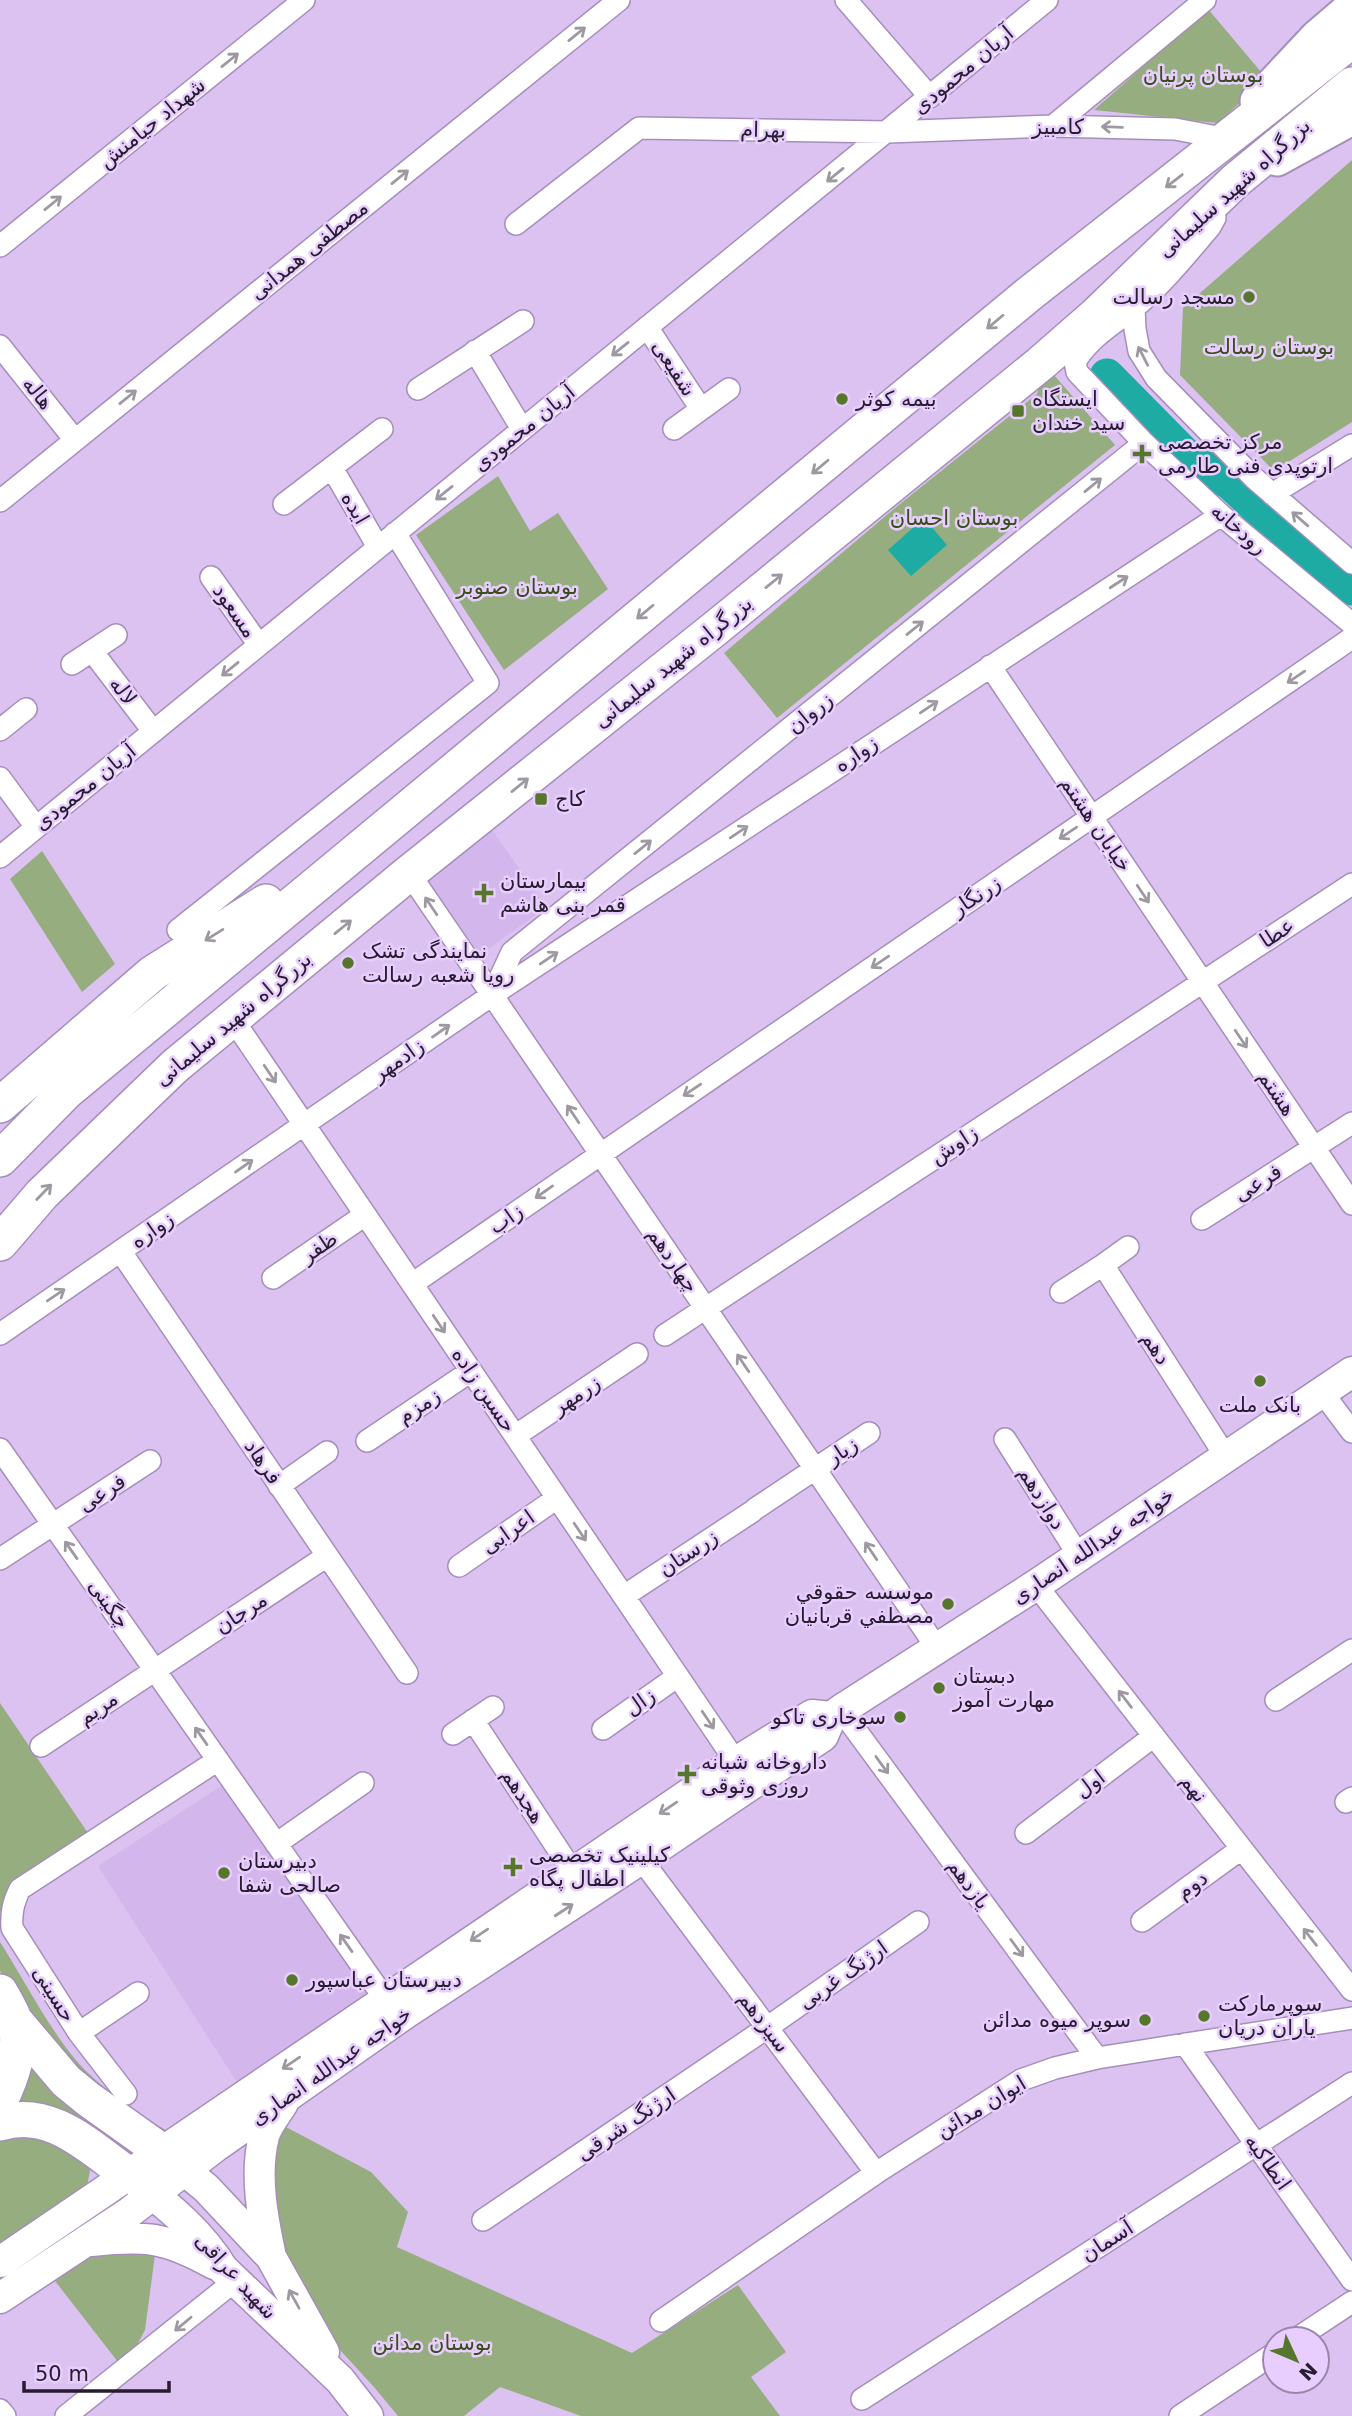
<svg xmlns="http://www.w3.org/2000/svg" width="1352" height="2416" font-family="'DejaVu Sans',Vazirmatn,sans-serif">
<style>
.built{fill:#d3b6eb}
.green{fill:#96ad7f}
.water{fill:#1daba4}
.lines{fill:none;stroke-linecap:round;stroke-linejoin:round}
.river{stroke:#1daba4;stroke-width:35}
.minor-casing{stroke:#a68ebb;stroke-width:24}
.secondary-casing{stroke:#a68ebb;stroke-width:33}
.primary-casing{stroke:#a68ebb;stroke-width:37}
.trunk-casing{stroke:#a68ebb;stroke-width:38}
.minor{stroke:#fff;stroke-width:21}
.secondary{stroke:#fff;stroke-width:30}
.primary{stroke:#fff;stroke-width:33}
.trunk{stroke:#fff;stroke-width:35}
.oneway{stroke:#9e99a1}
.poi-dot{fill:#56762c;stroke:#e8cefe;stroke-width:2.5}
.labels{text-anchor:middle;stroke-width:5;stroke-linejoin:round;paint-order:stroke}
.street-label{font-size:21px;fill:#271d2f;stroke:#e8cefe}
.park-label{font-size:21px;fill:#384f19;stroke:#e8cefe}
.poi-label{font-size:21px;fill:#271d2f;stroke:#e8cefe;text-anchor:start}
</style>
<rect width="100%" height="100%" fill="#dbc2f1"/>
<path class="built" d="M491,829l56,78 -70,50 -56,-78z
M229,1781l147,220 -134,89 -144,-224z"/>
<path class="green" d="M1208,9l59,70 -50,44 -123,-13z
M1352,160v262l-78,49 -94,-96 3,-67z
M1054,375l61,70 -338,273 -53,-65 171,-145 142,-114 2,-7z
M498,476l32,55 28,-18 50,76 -104,81 -88,-135z
M42,851l73,113 -33,28 -72,-113z
M0,1703l90,133 -85,67 -5,9z
M0,1942c25,39 55,99 87,130 27,26 61,49 93,66l-4,6 -66,-43 -79,-78 -31,-52z
M26,2051l103,97 4,6 -1,4 -132,-45z
M16,2126l72,31 2,14 -3,15 -87,59v-116z
M284,2126l87,46 37,40 -11,35 235,106 106,-68 48,67 -35,25 29,39h-199l-81,-29 -36,29h-66l-24,-29 -55,-60 -43,-74 -7,-92z
M156,2247l-11,83 -9,17 -18,15 -66,-85 36,-23z"/>
<path class="water" d="M924,518l23,27 -36,31 -23,-26z"/>
<g class="lines">
<path class="river" d="M1107,376l84,85 40,22 75,69 46,36"/>
<defs>
<path id="minor" d="M846,0l84,97
M1053,126l152,-126
M1215,218l-5,9c-24,28 -47,57 -76,81l1,21 4,22 17,27 98,100 98,85
M516,224l123,-96 249,4 165,-6 122,3 53,10
M0,246l304,-246
M1134,308c-21,16 -45,30 -59,54l2,10 67,71 77,72 131,109
M647,327l54,82
M0,346l75,94
M475,351l47,78
M418,389l105,-68
M674,429l55,-40
M332,468l46,79
M1272,494l80,-49
M0,501l619,-501
M284,504l98,-75
M211,577l48,68
M92,651l61,80
M72,664l44,-29
M990,666l362,538
M0,730l26,-21
M0,778l36,49
M0,857l1047,-857
M409,873l528,775
M178,930l310,-247 -93,-150
M492,995l20,-43 632,-509
M232,1018l504,744
M1202,1219l150,-96
M1128,1247l-25,18 123,192
M121,1252l286,421
M273,1278l92,-63
M412,1284l940,-646
M1061,1292l42,-27
M0,1334l492,-339 729,-480
M665,1335l687,-451
M1322,1392l30,40
M515,1436l122,-82
M1005,1439l74,117
M367,1441l104,-70
M0,1449l385,550
M279,1486l48,-34
M755,1509l114,-76
M0,1559l150,-98
M459,1566l98,-68
M1036,1585l316,405
M624,1596l129,-85
M1276,1700l76,-50
M841,1710l256,348
M473,1720l100,152
M603,1729l75,-53
M453,1734l40,-27
M41,1746l286,-190
M1346,1802l6,-4
M1026,1833l128,-97
M276,1844l87,-61
M650,1871l226,302
M1142,1921l99,-72
M138,1993l-59,40 -67,-105c-1,-15 1,-25 8,-39l198,-129
M79,2033l47,61
M1185,2044l167,236
M483,2220l285,-193 150,-105
M661,2321l215,-148 145,-93 34,-12 42,-10 255,-40
M1296,2339l56,-37
M862,2399l490,-316
M0,2410l5,6
M66,2416l170,-136
M1180,2416l95,-63"/>
<path id="secondary" d="M172,2160l34,28 65,69 53,95
M138,2183c33,25 64,51 85,86l117,111 28,36
M91,2241c54,-6 75,-4 123,23
M271,2257c-8,-38 -17,-82 -7,-121 3,-11 13,-23 19,-33
M0,2262l736,-500 76,-47 19,2 10,-7 195,-125 316,-213
M0,2298l130,-86 85,-65 191,-134 235,-154 182,-123 8,-19"/>
<path id="primary" d="M1257,101l60,-64 35,-30
M1277,159l75,-41"/>
<path id="trunk" d="M0,1105l153,-132 113,-71
M0,1159l67,-68 962,-797 323,-254
M0,1243l42,-49 133,-128 234,-193 308,-246 323,-263 55,-48 140,-135 117,-96
M0,1992c5,9 12,20 15,30 8,24 -4,57 -15,79
M16,2022l50,59 22,18 73,52
M0,2123c51,-16 90,25 129,52"/>
</defs>
<use href="#minor" class="minor-casing"/>
<use href="#secondary" class="secondary-casing"/>
<use href="#primary" class="primary-casing"/>
<use href="#trunk" class="trunk-casing"/>
<use href="#minor" class="minor"/>
<use href="#secondary" class="secondary"/>
<use href="#primary" class="primary"/>
<use href="#trunk" class="trunk"/>
</g>
<defs><path id="oneway-shaft" d="M-6 0H5M1.5-3L5.5 0L1.5 3" fill="none" stroke-width="1.6" stroke-linecap="round" stroke-linejoin="round" transform="scale(1.75)"/></defs>
<g class="oneway">
<use href="#oneway-shaft" transform="translate(577 34) rotate(-39)"/>
<use href="#oneway-shaft" transform="translate(230 60) rotate(-39)"/>
<use href="#oneway-shaft" transform="translate(1112 127) rotate(-178)"/>
<use href="#oneway-shaft" transform="translate(835 175) rotate(141)"/>
<use href="#oneway-shaft" transform="translate(400 177) rotate(-39)"/>
<use href="#oneway-shaft" transform="translate(1174 181) rotate(142)"/>
<use href="#oneway-shaft" transform="translate(53 203) rotate(-39)"/>
<use href="#oneway-shaft" transform="translate(995 322) rotate(140)"/>
<use href="#oneway-shaft" transform="translate(620 349) rotate(141)"/>
<use href="#oneway-shaft" transform="translate(1143 356) rotate(-117)"/>
<use href="#oneway-shaft" transform="translate(128 397) rotate(-39)"/>
<use href="#oneway-shaft" transform="translate(820 467) rotate(140)"/>
<use href="#oneway-shaft" transform="translate(1093 485) rotate(-39)"/>
<use href="#oneway-shaft" transform="translate(444 493) rotate(141)"/>
<use href="#oneway-shaft" transform="translate(1300 519) rotate(-139)"/>
<use href="#oneway-shaft" transform="translate(774 581) rotate(-39)"/>
<use href="#oneway-shaft" transform="translate(1119 582) rotate(-33)"/>
<use href="#oneway-shaft" transform="translate(645 612) rotate(140)"/>
<use href="#oneway-shaft" transform="translate(915 628) rotate(-39)"/>
<use href="#oneway-shaft" transform="translate(230 669) rotate(141)"/>
<use href="#oneway-shaft" transform="translate(1296 677) rotate(146)"/>
<use href="#oneway-shaft" transform="translate(929 707) rotate(-34)"/>
<use href="#oneway-shaft" transform="translate(520 785) rotate(-39)"/>
<use href="#oneway-shaft" transform="translate(739 832) rotate(-34)"/>
<use href="#oneway-shaft" transform="translate(1068 833) rotate(146)"/>
<use href="#oneway-shaft" transform="translate(643 847) rotate(-39)"/>
<use href="#oneway-shaft" transform="translate(1143 894) rotate(56)"/>
<use href="#oneway-shaft" transform="translate(431 906) rotate(-124)"/>
<use href="#oneway-shaft" transform="translate(343 927) rotate(-39)"/>
<use href="#oneway-shaft" transform="translate(214 935) rotate(148)"/>
<use href="#oneway-shaft" transform="translate(549 958) rotate(-34)"/>
<use href="#oneway-shaft" transform="translate(880 962) rotate(146)"/>
<use href="#oneway-shaft" transform="translate(441 1031) rotate(-35)"/>
<use href="#oneway-shaft" transform="translate(1241 1039) rotate(56)"/>
<use href="#oneway-shaft" transform="translate(270 1074) rotate(56)"/>
<use href="#oneway-shaft" transform="translate(692 1090) rotate(146)"/>
<use href="#oneway-shaft" transform="translate(573 1114) rotate(-124)"/>
<use href="#oneway-shaft" transform="translate(244 1166) rotate(-35)"/>
<use href="#oneway-shaft" transform="translate(44 1192) rotate(-46)"/>
<use href="#oneway-shaft" transform="translate(544 1192) rotate(145)"/>
<use href="#oneway-shaft" transform="translate(56 1295) rotate(-34)"/>
<use href="#oneway-shaft" transform="translate(439 1324) rotate(56)"/>
<use href="#oneway-shaft" transform="translate(743 1363) rotate(-124)"/>
<use href="#oneway-shaft" transform="translate(580 1532) rotate(56)"/>
<use href="#oneway-shaft" transform="translate(71 1550) rotate(-125)"/>
<use href="#oneway-shaft" transform="translate(871 1551) rotate(-124)"/>
<use href="#oneway-shaft" transform="translate(1125 1699) rotate(-128)"/>
<use href="#oneway-shaft" transform="translate(708 1720) rotate(56)"/>
<use href="#oneway-shaft" transform="translate(201 1736) rotate(-125)"/>
<use href="#oneway-shaft" transform="translate(882 1765) rotate(54)"/>
<use href="#oneway-shaft" transform="translate(668 1808) rotate(146)"/>
<use href="#oneway-shaft" transform="translate(564 1910) rotate(-33)"/>
<use href="#oneway-shaft" transform="translate(479 1935) rotate(146)"/>
<use href="#oneway-shaft" transform="translate(1310 1937) rotate(-128)"/>
<use href="#oneway-shaft" transform="translate(346 1943) rotate(-125)"/>
<use href="#oneway-shaft" transform="translate(1017 1948) rotate(54)"/>
<use href="#oneway-shaft" transform="translate(291 2063) rotate(146)"/>
<use href="#oneway-shaft" transform="translate(294 2299) rotate(-119)"/>
<use href="#oneway-shaft" transform="translate(183 2324) rotate(140)"/>
</g>
<g class="poi-dot">
<circle cx="1249" cy="297" r="7"/>
<circle cx="842" cy="399" r="7"/>
<rect x="1011" y="404" width="14" height="14" rx="3.5"/>
<path d="M1138.5 443.5h7v7h7v7h-7v7h-7v-7h-7v-7h7z"/>
<rect x="534" y="792" width="14" height="14" rx="3.5"/>
<path d="M480.5 882.5h7v7h7v7h-7v7h-7v-7h-7v-7h7z"/>
<circle cx="348" cy="963" r="7"/>
<circle cx="1260" cy="1381" r="7"/>
<circle cx="948" cy="1604" r="7"/>
<circle cx="939" cy="1688" r="7"/>
<circle cx="900" cy="1717" r="7"/>
<path d="M683.5 1763.5h7v7h7v7h-7v7h-7v-7h-7v-7h7z"/>
<path d="M509.5 1856.5h7v7h7v7h-7v7h-7v-7h-7v-7h7z"/>
<circle cx="224" cy="1873" r="7"/>
<circle cx="292" cy="1980" r="7"/>
<circle cx="1204" cy="2016" r="7"/>
<circle cx="1145" cy="2020" r="7"/>
</g>
<g class="labels">
<g class="street-label">
<text transform="translate(963 70) rotate(-40)" y="7">آریان محمودی</text>
<text transform="translate(152 123) rotate(-39)" y="7">شهداد حیامنش</text>
<text x="1058" y="134">کامبیز</text>
<text transform="translate(763 130) rotate(1)" y="7">بهرام</text>
<text transform="translate(1234 188) rotate(-42)" y="7">بزرگراه شهید سلیمانی</text>
<text transform="translate(309 250) rotate(-39)" y="7">مصطفی همدانی</text>
<text transform="translate(674 368) rotate(57)" y="7">شفیعی</text>
<text transform="translate(38 393) rotate(51)" y="7">هاله</text>
<text transform="translate(524 428) rotate(-39)" y="7">آریان محمودی</text>
<text transform="translate(355 508) rotate(60)" y="7">ایده</text>
<text transform="translate(1239 529) rotate(41)" y="7">رودخانه</text>
<text transform="translate(235 611) rotate(55)" y="7">مسعود</text>
<text transform="translate(673 662) rotate(-39)" y="7">بزرگراه شهید سلیمانی</text>
<text transform="translate(123 691) rotate(53)" y="7">لاله</text>
<text transform="translate(810 713) rotate(-39)" y="7">زروان</text>
<text transform="translate(856 754) rotate(-34)" y="7">زواره</text>
<text transform="translate(85 787) rotate(-39)" y="7">آریان محمودی</text>
<text transform="translate(1096 824) rotate(56)" y="7">خیابان هشتم</text>
<text transform="translate(976 896) rotate(-34)" y="7">زرنگار</text>
<text transform="translate(1277 933) rotate(-33)" y="7">عطا</text>
<text transform="translate(233 1019) rotate(-40)" y="7">بزرگراه شهید سلیمانی</text>
<text transform="translate(398 1060) rotate(-35)" y="7">زادمهر</text>
<text transform="translate(1277 1093) rotate(56)" y="7">هشتم</text>
<text transform="translate(954 1145) rotate(-33)" y="7">زاوش</text>
<text transform="translate(1258 1183) rotate(-32)" y="7">فرعی</text>
<text transform="translate(506 1219) rotate(-35)" y="7">زاب</text>
<text transform="translate(152 1230) rotate(-35)" y="7">زواره</text>
<text transform="translate(319 1247) rotate(-34)" y="7">ظفر</text>
<text transform="translate(673 1260) rotate(56)" y="7">چهاردهم</text>
<text transform="translate(1156 1348) rotate(57)" y="7">دهم</text>
<text transform="translate(484 1390) rotate(56)" y="7">حسین زاده</text>
<text transform="translate(576 1395) rotate(-34)" y="7">زرمهر</text>
<text transform="translate(419 1406) rotate(-33)" y="7">زمزم</text>
<text transform="translate(842 1451) rotate(-33)" y="7">زیار</text>
<text transform="translate(263 1462) rotate(56)" y="7">فرهاد</text>
<text transform="translate(102 1493) rotate(-33)" y="7">فرعی</text>
<text transform="translate(1042 1498) rotate(58)" y="7">دوازدهم</text>
<text transform="translate(508 1532) rotate(-35)" y="7">اعرابی</text>
<text transform="translate(1093 1546) rotate(-34)" y="7">خواجه عبدالله انصاری</text>
<text transform="translate(688 1553) rotate(-34)" y="7">زرستان</text>
<text transform="translate(109 1604) rotate(55)" y="7">چگینی</text>
<text transform="translate(241 1613) rotate(-33)" y="7">مرجان</text>
<text transform="translate(640 1702) rotate(-35)" y="7">زال</text>
<text transform="translate(98 1708) rotate(-34)" y="7">مریم</text>
<text transform="translate(1090 1784) rotate(-37)" y="7">اول</text>
<text transform="translate(1194 1788) rotate(52)" y="7">نهم</text>
<text transform="translate(523 1796) rotate(57)" y="7">هجدهم</text>
<text transform="translate(969 1884) rotate(54)" y="7">یازدهم</text>
<text transform="translate(1192 1885) rotate(-36)" y="7">دوم</text>
<text transform="translate(843 1975) rotate(-35)" y="7">ارژنگ غربی</text>
<text transform="translate(54 1994) rotate(58)" y="7">حسینی</text>
<text transform="translate(764 2022) rotate(53)" y="7">سیزدهم</text>
<text transform="translate(331 2066) rotate(-35)" y="7">خواجه عبدالله انصاری</text>
<text transform="translate(981 2107) rotate(-31)" y="7">ایوان مدائن</text>
<text transform="translate(626 2124) rotate(-34)" y="7">ارژنگ شرقی</text>
<text transform="translate(1268 2162) rotate(55)" y="7">انطاکیه</text>
<text transform="translate(1107 2241) rotate(-33)" y="7">آسمان</text>
<text transform="translate(236 2276) rotate(47)" y="7">شهید عراقی</text>
</g>
<g class="park-label">
<text x="1203" y="82">بوستان پرنیان</text>
<text x="1269" y="354">بوستان رسالت</text>
<text x="954" y="525">بوستان احسان</text>
<text x="517" y="594">بوستان صنوبر</text>
<text x="432" y="2350">بوستان مدائن</text>
</g>
<g class="poi-label">
<text x="1235" y="304" text-anchor="end">مسجد رسالت</text>
<text x="856" y="406">بیمه کوثر</text>
<text x="1032" y="406">ایستگاه<tspan x="1032" dy="24">سید خندان</tspan></text>
<text x="1158" y="449">مرکز تخصصی<tspan x="1158" dy="24">ارتوپدی فنی طارمی</tspan></text>
<text x="555" y="806">کاج</text>
<text x="500" y="888">بیمارستان<tspan x="500" dy="24">قمر بنی هاشم</tspan></text>
<text x="362" y="958">نمایندگی تشک<tspan x="362" dy="24">رویا شعبه رسالت</tspan></text>
<text x="1260" y="1412" text-anchor="middle">بانک ملت</text>
<text x="934" y="1599" text-anchor="end">موسسه حقوقي<tspan x="934" dy="24">مصطفي قربانيان</tspan></text>
<text x="953" y="1683">دبستان<tspan x="953" dy="24">مهارت آموز</tspan></text>
<text x="886" y="1724" text-anchor="end">سوخاری تاکو</text>
<text x="701" y="1769">داروخانه شبانه<tspan x="701" dy="24">روزی وثوقی</tspan></text>
<text x="529" y="1862">کیلینیک تخصصی<tspan x="529" dy="24">اطفال پگاه</tspan></text>
<text x="238" y="1868">دبیرستان<tspan x="238" dy="24">صالحی شفا</tspan></text>
<text x="306" y="1987">دبیرستان عباسپور</text>
<text x="1218" y="2011">سوپرمارکت<tspan x="1218" dy="24">یاران دریان</tspan></text>
<text x="1131" y="2027" text-anchor="end">سوپر میوه مدائن</text>
</g>
</g>
<g transform="translate(1296 2360) rotate(134)"><circle r="33" fill="#e8cefe" stroke="#9b87ab" stroke-width="2"/>
<path d="M0-5L12 26L0 18L-12 26Z" fill="#56762c"/>
<text y="-10" font-size="19" font-weight="bold" text-anchor="middle" fill="#271d2f">N</text>
</g>
<path d="M24 2381v10h145v-10" fill="none" stroke="#271d2f" stroke-width="3.5"/>
<text x="35" y="2381" font-size="21" fill="#271d2f" stroke="#e8cefe" stroke-width="5" paint-order="stroke">50 m</text>
</svg>
